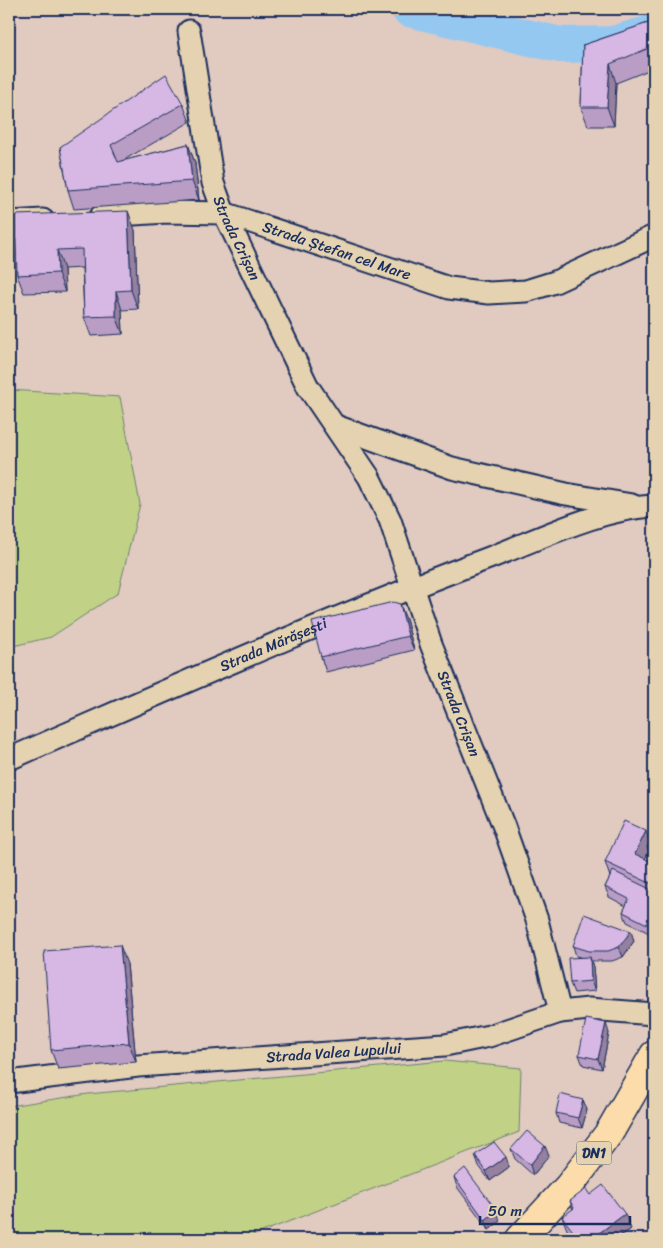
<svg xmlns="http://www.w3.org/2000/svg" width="663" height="1248" font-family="Sriracha,sans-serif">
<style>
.green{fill:#c1d287;stroke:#6e8072}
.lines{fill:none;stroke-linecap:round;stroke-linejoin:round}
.river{stroke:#94c8f1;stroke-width:36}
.street-casing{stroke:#1b2f5e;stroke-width:25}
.primary-casing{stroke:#1b2f5e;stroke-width:31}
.street{stroke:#e5d2b0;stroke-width:21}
.primary{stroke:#fddcac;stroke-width:28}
.wall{fill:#b99dc4;stroke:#1b2f5e}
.shaded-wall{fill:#9680a0;stroke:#1b2f5e}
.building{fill:#d7b7e4;stroke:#1b2f5e}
.labels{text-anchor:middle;stroke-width:4;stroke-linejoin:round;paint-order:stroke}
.shield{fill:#e5d2b0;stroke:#586077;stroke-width:1}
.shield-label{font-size:14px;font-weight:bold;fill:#1b2f5e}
.street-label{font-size:15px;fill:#1b2f5e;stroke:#e5d2b0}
</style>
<rect width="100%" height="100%" fill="#e1cac0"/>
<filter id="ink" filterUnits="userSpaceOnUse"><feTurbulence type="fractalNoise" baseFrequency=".02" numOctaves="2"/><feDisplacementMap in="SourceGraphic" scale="10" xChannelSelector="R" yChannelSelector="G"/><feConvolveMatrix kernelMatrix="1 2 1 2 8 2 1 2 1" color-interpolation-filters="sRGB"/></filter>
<g filter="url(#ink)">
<path class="green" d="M9,390l111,7 20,107 -22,89 -67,44 -42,10z
M444,1061l77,7 -2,64 -275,107h-235v-133l79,-12z"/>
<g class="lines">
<path class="river" d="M409,9l151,36 53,-1 41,-12"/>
<defs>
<g id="street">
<path id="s1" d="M189,31l24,152 11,30 84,174 61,90 21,43 41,124 73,183 33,93 23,92"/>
<path id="s2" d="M101,216l66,-4 57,1 225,75 40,5 37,-2 29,-9 99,-46"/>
<path d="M9,222l34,-2"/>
<path d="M336,426l116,42 114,26 66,11"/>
<path id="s3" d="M9,759c159,-69 317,-140 480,-201 50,-19 112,-50 165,-52"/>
<path id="s4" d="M9,1082l129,-16 307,-21 44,-9 71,-24 29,-3 65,5"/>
</g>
<path id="primary" d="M520,1239l49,-53 40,-53 45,-78"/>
</defs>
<use href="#street" class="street-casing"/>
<use href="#primary" class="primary-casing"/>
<use href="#street" class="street"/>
<use href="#primary" class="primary"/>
</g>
<path class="wall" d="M654,21v47l-38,15 -2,43h-26l-7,-19 2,-62z
M654,84v24l-6,-17z
M183,104l7,18 -68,39 66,-17 7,19 4,37 -125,9 -6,-19 -8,-43z
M15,215l120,15 3,79 -16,1 1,24 -32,2 -7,-19 -2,-49 -18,1 1,23 -41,1 -7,-18z
M406,619l8,31 -88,22 -5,-15z
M654,834v25l-3,-1 -2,-7 -4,8 9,4v69l-1,3 -26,-13 -4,-10 3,-6 -17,-9 -4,-10 5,-10 -5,-15 45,-20z
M634,941l-11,16 -11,4h-21l2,6 2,24 -21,2 -4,-10 10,-26 -4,-1 -3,-10z
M127,964l9,98 -78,7 -7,-19z
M609,1033l-7,36 -19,-4 -4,-10z
M583,1100l4,10 -5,18 -23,-5 -3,-10z
M511,1149l38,7 -16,19 -18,-16z
M475,1155l34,12 -19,14 -11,-15z
M454,1177l46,44 -11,9 -32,-43z
M590,1195l41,34 -15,10h-43l-5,-7 -6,-15 11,-7 -3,-9z"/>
<path class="shaded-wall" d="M610,64l6,19 -2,43 -7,-19z
M188,144l7,19 4,37 -7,-19z
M128,211l7,19 3,79 -7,-19z
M57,250l7,19 1,23 -7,-19z
M116,291l6,19 1,24 -7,-18z
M400,604l6,15 8,31 -6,-14z
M646,831l5,15 -4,1 2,4 -9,18 -5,-15z
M654,915v17l-1,3 -4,-10z
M631,931l3,10 -11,16 -4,-10z
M120,945l7,19 9,98 -7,-19z
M590,957l3,10 2,24 -4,-10z
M606,1023l3,10 -7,36 -4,-10z
M583,1100l4,10 -5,18 -4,-10z
M545,1146l4,10 -16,19 -3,-10z
M506,1157l3,10 -19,14 -4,-10z
M497,1211l3,10 -11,9 -4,-10z
M625,1214l6,15 -15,10h-25z"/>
<path class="building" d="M654,21v25l-44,18 -3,43h-26l2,-62z
M166,74l17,30 -72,41 7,17 70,-18 4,37 -124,9 -8,-43z
M654,84v14l-6,-7z
M128,211l3,79 -15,1v25l-32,1 -2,-68 -25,1 1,23 -41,2 -2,-60z
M393,602l7,2 8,32 -87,21 -9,-35z
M624,821l22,10 -11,23 19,9v22l-49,-23z
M654,834v17l-7,-4z
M613,871l41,20v24l-5,10 -26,-13 6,-13 -24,-12z
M584,914l47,17 -12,16 -11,4h-19l-16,-5z
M120,945l9,98 -78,7 -7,-99z
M590,957l1,24 -21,2 -2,-25z
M586,1019l20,4 -8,36 -19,-4z
M560,1094l23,6 -5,18 -22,-5z
M527,1131l18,15 -15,19 -19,-16z
M494,1142l12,15 -20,14 -11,-16z
M465,1168l32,43 -12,9 -31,-43z
M603,1185l22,29 -34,25h-12l-17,-22 12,-9 -4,-7 16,-12 4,6z"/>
</g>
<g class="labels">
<rect class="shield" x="576.5" y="1141.5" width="35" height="23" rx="4"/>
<g class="shield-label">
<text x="594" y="1158">DN1</text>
</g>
<g class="street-label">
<text dy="5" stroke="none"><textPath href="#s1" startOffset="214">Strada Crișan</textPath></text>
<text dy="5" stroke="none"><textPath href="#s2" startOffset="242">Strada Ștefan cel Mare</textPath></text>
<text dy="5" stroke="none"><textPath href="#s3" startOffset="288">Strada Mărășești</textPath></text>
<text dy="5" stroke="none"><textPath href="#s1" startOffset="741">Strada Crișan</textPath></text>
<text dy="5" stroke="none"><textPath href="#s4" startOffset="326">Strada Valea Lupului</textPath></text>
</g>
</g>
<rect width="663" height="1248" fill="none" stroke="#e5d2b0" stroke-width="30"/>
<rect x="15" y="15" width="633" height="1218" fill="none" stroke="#1b2f5e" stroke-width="2" filter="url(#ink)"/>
<path d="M480 1216v8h150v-8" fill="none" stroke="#1b2f5e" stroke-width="2.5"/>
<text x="488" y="1216" font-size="15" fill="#1b2f5e" stroke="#e5d2b0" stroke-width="4" paint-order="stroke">50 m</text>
</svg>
